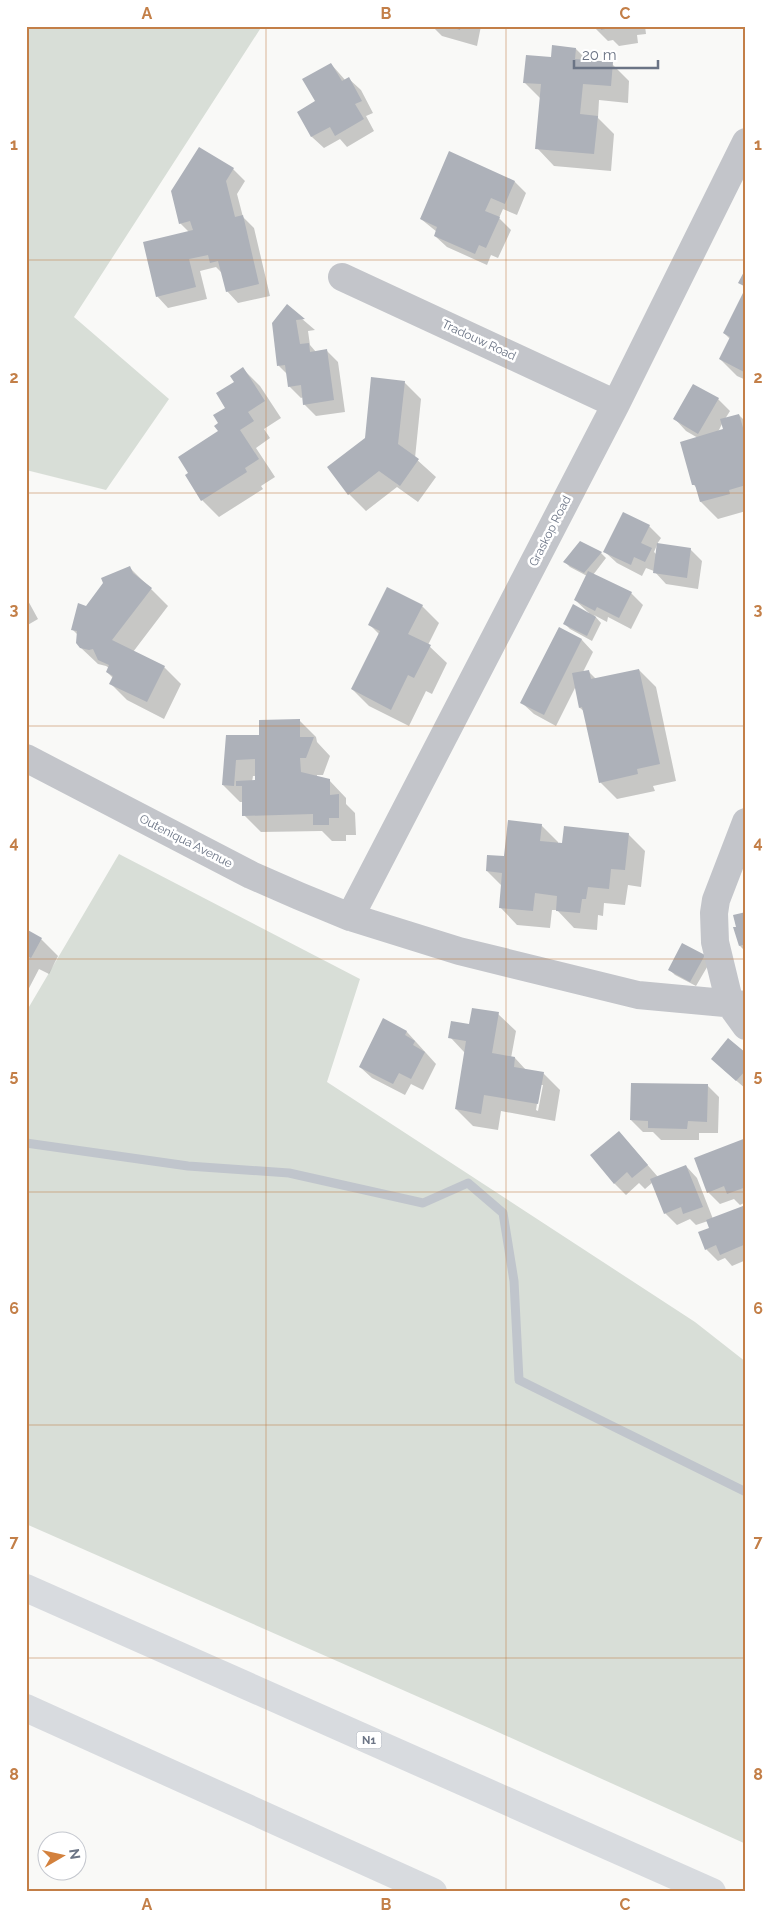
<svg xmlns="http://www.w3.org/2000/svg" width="772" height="1918" font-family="Raleway,sans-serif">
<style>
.green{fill:#d8ded7}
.shadow{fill:#0003;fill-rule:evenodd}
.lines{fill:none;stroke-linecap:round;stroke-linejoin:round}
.stream{stroke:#c0c5cc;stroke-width:9}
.building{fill:#adb1b9}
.minor{stroke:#c3c5ca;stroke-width:28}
.highway{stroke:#d8dbdf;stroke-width:28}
.grid{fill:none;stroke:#c37f48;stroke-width:1;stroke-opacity:0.55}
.labels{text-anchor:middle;stroke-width:5;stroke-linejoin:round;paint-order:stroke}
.shield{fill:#fff;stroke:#979eaa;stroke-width:1}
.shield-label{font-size:11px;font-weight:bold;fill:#6b7485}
.street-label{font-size:12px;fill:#6b7485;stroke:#fff}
.neatline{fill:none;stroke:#c37f48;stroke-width:2}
.grid-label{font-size:16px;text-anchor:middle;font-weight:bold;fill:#c37f48}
</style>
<rect width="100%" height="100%" fill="#f9f9f7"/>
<path class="green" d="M26,26h236l-188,291 95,82 -63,91 -80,-20z
M119,854l241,125 -33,103 368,240 51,40v482l-257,-116 -463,-204v-512z"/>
<path class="shadow" d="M432,26h49l-4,20 -35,-10z
M593,26h52l1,8 -9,1 1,8 -19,3 -6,-6 -5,1z
M576,49l12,12 24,3 17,17 -1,22 -29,-3 -1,18 16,16 -3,37 -57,-5 -17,-18 4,-49 -17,-17 28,-24z
M331,64l15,17 3,-2 12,11 12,23 -7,3 8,15 -27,16 -7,-8 -16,9 -12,-11 -14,-25 18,-11z
M450,153l65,29 11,11 -9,22 -14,-6 -4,9 12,12 -13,28 -7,-3 -4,10 -40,-18 -12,-11 2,-4 -16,-13z
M233,169l12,12 -8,13 6,23 11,11 16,68 -32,7 -11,-12 -4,-17 -7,-7 -16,4 7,28 -39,9 -11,-12 32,-64 -9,-9z
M746,290v90l-9,-4 -17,-17 10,-20 -6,-6z
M287,306l28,24 -7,1 2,14 6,7 11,-1 11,11 7,50 -29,4 -12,-12v-7l-3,1 -12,-12 -2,-12 -8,-8z
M243,369l17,17 21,32 -17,11 6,9 -14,10 19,29 -14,9 2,3 -44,28 -17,-17 -15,-24 33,-45v-8z
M404,382l17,17 -6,59 21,19 -18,25 -21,-15 -31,24 -17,-17 17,-55z
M718,399l12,12 -5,8 14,-4 7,7v89l-28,8 -17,-17 -4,-14 -3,-3 4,-47 -12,-7 -11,-12zM722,424l2,6 -6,2z
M649,526l12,12 -4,6 33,5 12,12 -4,28 -32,-5 -12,-13 -8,-3 -4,8 -25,-13 -12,-11zM657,545l-1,9 -2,-2z
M601,553l5,5 -13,17 38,18 12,12 -12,24 -23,-12 -1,5 -13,-7 7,8 -9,18 -22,-12 -6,-6 25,-10 -14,-13 12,-24 -17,-9 -5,-5z
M130,568l38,38 -35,46 31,15 17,17 -17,35 -37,-19 -17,-17 3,-5 -6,-6 2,-4 -3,-2 -8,-2 -18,-17 -2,-12 -6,-6 15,-22z
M26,597l12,22 -12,7z
M422,606l17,17 -11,22 19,18 -15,31 -6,-3 -17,35 -40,-20 -17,-17 27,-55 -10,-10z
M559,629l23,11 11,12 -10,20 5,-1 8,8 43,-9 17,17 20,94 -23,5 2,5 -38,8 -17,-17 -15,-70 -5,-4 -4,-22 -20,40 -22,-12 -12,-11z
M299,720l17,17 1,5 13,14 -7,19h-6v3l12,2 17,18v6l9,9 1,22h-10v6h-14l-10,-10 -61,1 -17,-17v-13h-4l-17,-17 5,-48 33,-1zM253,776h3l1,6h-5z
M541,825l17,17v2l70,-10 17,17 -4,36 -13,-2 -3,20 -21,-2 -1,13 -5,-1 -1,15 -23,-2 -17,-18h-5l-2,18 -33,-3 -17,-18 2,-21 -15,-15 18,-13z
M746,913v39l-6,-6 -2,-18z
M26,931l15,8 17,17 -9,18 -10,-5 -12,23z
M704,956l6,6 -14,24 -21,-11 -5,-5z
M498,1014l18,17 -5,27h4l11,12 17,3 17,17 -5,31 -54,-10 -3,19 -25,-4 -17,-17 9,-56 -15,-16zM540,1085h3l-5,26 -2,-1z
M384,1020l23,12 29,32 -13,26 -12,-6 -6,11 -33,-17 -12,-11z
M746,1054v35l-22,-19z
M707,1085l12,12 -1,36h-19v7h-38l-8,-8h-10l-12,-12z
M619,1132l39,45 28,-11 11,12 16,41 30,-12 3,3v50l-14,6 -7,-8 -7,3 -12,-12 5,-21 -3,-7 -12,4 -6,-6 -13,6 -12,-12 -12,-31 -8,7 -6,-6 -13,12 -12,-12z
M746,1139v63l-6,3 -6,-6 -14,5 -12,-12z"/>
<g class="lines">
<path class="stream" d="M26,1143l162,23 101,7 134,30 45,-20 35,30 11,68 5,99 227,112"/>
</g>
<path class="building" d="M448,26h13l-1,4z
M600,26h14v1l-13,3z
M552,45l24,3 -1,11 38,3 -2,24 -28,-2 -3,30 18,2 -4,38 -59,-5 6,-65 -18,-1 3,-28 25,2z
M331,63l11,18 7,-4 13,24 -7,3 9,15 -29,17 -5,-9 -19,10 -14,-25 18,-11 -13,-22z
M199,147l35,21 -8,13 9,36 8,-2 16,69 -33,8 -8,-31 -8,2 -2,-8 -19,4 7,28 -40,10 -13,-55 50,-12 -3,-9 -11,3 -8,-33z
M449,151l66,30 -10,23 -14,-6 -6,13 15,6 -14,31 -7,-3 -4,9 -41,-18 3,-9 -17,-8z
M746,268v19l-8,-4z
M746,287v86l-27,-14 11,-22 -7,-4z
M287,304l18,15 -9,1 4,24 9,-1 1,9 17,-3 7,51 -31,5 -2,-20 -13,2 -3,-22 -8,1 -5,-43z
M243,367l22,34 -17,11 6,9 -14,9 19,29 -14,9 2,4 -46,29 -16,-26 3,-2 -10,-16 40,-26 -4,-5 4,-3 -5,-8 12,-7 -9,-15 18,-11 -4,-6z
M371,377l34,4 -7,63 21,15 -19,27 -21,-15 -31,24 -21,-28 38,-29z
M693,384l26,14 -21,36 -25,-15z
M739,414l7,24v47l-17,5 1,4 -30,8 -5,-17h-3l-12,-43 43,-13 -3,-10z
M623,512l27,13 -9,18 11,5 -7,14 -11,-5 -3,8 -28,-13z
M580,541l22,11 -18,21 -21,-11z
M657,543l34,5 -4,30 -34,-5z
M130,566l3,7 19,15 -40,52 53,26 -18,36 -38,-18 4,-8 -7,-4 3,-7 -11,-5 -5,-11 -4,1 -9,-2 -4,-5 1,-12 -6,-1 7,-27 8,3 17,-23 -2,-5z
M588,571l44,21 -13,26 -22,-11 -2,4 -21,-11z
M387,587l36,18 -15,29 23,11 -17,33 -6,-3 -17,35 -40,-21 29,-58 -12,-6z
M573,604l23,13 -9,19 -24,-12z
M559,627l23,12 -38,76 -24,-12z
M639,669l21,95 -23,5 1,5 -39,9 -17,-76 -3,1 -7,-35 17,-3 2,9z
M300,719v18h14l-8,21h-6l1,14 29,7v16l9,-1v24h-10v7h-16v-11l-71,2v-30h-6v-5l19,-1v-21l-19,1 -2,26 -12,-1 4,-50h33v-15z
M508,820l34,4 -2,17 22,2 2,-17 65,7 -4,37 -14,-1 -2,20 -21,-2 -2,12h-4l-2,14 -24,-2 1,-15 -22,-3 -2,18 -34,-3 3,-35 -16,-2 1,-16 17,1z
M746,912v32l-7,2 -6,-19h3l-3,-12z
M26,929l16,9 -11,20 -5,-3z
M682,943l23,12 -15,27 -22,-12z
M472,1008l27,4 -7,41 23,4 -1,10 30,5 -6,32 -54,-9 -3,19 -26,-5 11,-68 -18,-3 3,-17 18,3z
M383,1018l24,13 -2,4 10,6 -2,4 12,7 -14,27 -12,-6 -6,11 -34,-17z
M728,1038l18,15v17l-10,11 -25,-22z
M631,1083l77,1 -1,38 -19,-1 -1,8 -39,-1v-7l-18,-1z
M619,1131l29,34 -16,13 -5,-6 -13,12 -24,-29z
M746,1138v49l-19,7 -3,-8 -17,7 -13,-35z
M686,1165l17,42 -20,7 -2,-7 -17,7 -14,-35z
M743,1206l3,5v33l-26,11 -4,-10 -11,5 -7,-18 11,-4 -3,-8z"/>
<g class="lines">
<path class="minor" d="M342,277l274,127
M26,758l225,117 48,21 51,21 109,34 179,44 108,10
M746,822l-30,78 -2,13 1,29 15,62 16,22
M350,917l266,-513 130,-262"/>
<path class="highway" d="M26,1588l686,304
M26,1708l407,184"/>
</g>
<path class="grid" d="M266,26v1866M506,26v1866M26,260h720M26,493h720M26,726h720M26,959h720M26,1192h720M26,1425h720M26,1658h720"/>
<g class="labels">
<rect class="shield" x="356.5" y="1731.5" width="25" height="17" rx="4"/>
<g class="shield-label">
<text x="369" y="1744">N1</text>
</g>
<g class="street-label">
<text transform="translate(479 340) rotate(25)" y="4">Tradouw Road</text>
<text transform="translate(550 531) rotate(-63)" y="4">Graskop Road</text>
<text transform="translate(186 841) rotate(27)" y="4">Outeniqua Avenue</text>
</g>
</g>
<rect width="772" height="1918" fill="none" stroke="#ffffff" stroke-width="55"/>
<g transform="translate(62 1856) rotate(81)"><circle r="24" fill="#ffffff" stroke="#c4c7ce"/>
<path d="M0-4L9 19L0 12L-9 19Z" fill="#d3813d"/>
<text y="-8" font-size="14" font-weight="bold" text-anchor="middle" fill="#6b7485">N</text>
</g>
<path d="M574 60v8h84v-8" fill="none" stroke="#6b7485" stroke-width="2.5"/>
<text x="582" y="60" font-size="15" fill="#6b7485" stroke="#ffffff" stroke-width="4" paint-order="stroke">20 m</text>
<rect x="28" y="28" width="716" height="1862" class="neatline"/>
<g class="grid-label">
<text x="147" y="19">A</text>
<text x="386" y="19">B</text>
<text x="625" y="19">C</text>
<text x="14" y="150">1</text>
<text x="758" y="150">1</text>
<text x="14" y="383">2</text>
<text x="758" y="383">2</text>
<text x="14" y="615">3</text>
<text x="758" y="615">3</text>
<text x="14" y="848">4</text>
<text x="758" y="848">4</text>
<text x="14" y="1081">5</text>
<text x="758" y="1081">5</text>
<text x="14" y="1314">6</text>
<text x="758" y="1314">6</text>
<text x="14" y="1547">7</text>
<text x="758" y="1547">7</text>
<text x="14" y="1780">8</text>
<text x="758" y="1780">8</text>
<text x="147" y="1910">A</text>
<text x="386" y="1910">B</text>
<text x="625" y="1910">C</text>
</g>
</svg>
